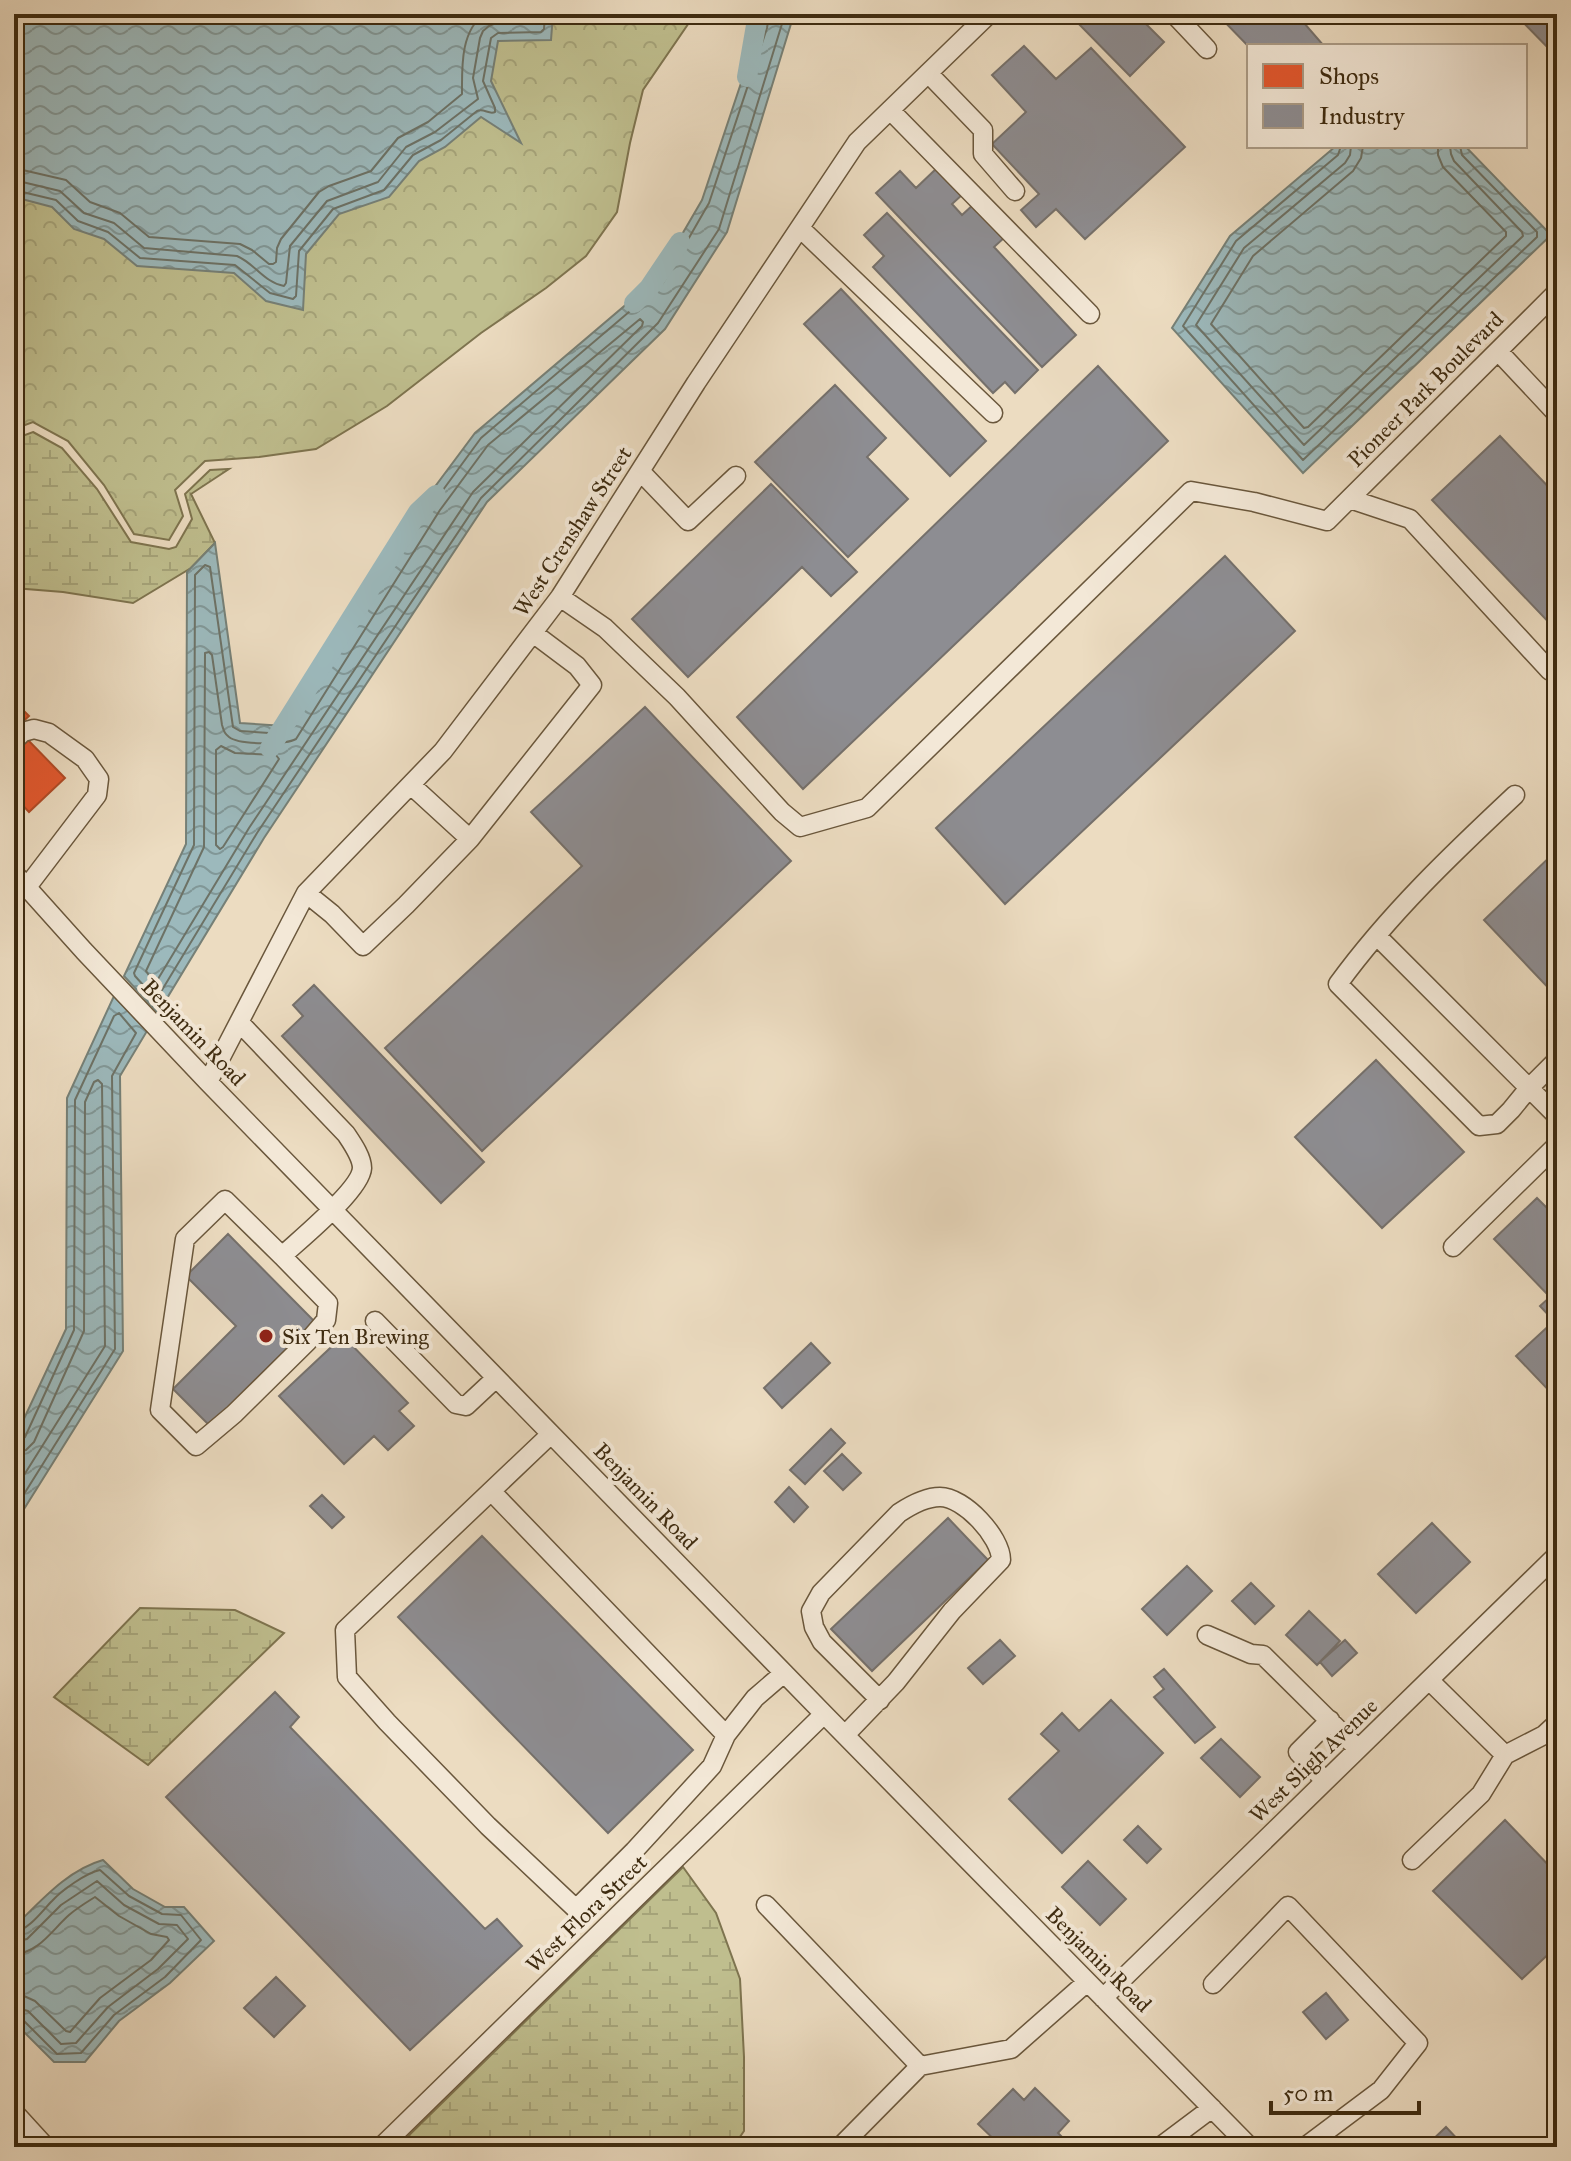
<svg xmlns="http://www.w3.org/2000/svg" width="1571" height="2161" font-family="'IM FELL Great Primer',serif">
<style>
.forest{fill:url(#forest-crowns);stroke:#7e744f;stroke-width:2}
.wetland{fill:url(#wetland-marsh);stroke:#7e744f;stroke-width:2}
.water{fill:url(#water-waves);stroke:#768077;stroke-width:2}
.shops{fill:#e4572e;stroke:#b24a25;stroke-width:2}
.industry{fill:#8d8d92;stroke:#75706b;stroke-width:2}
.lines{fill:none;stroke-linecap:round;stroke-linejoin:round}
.shore{stroke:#6d7266;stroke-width:2}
.canal{stroke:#9cb9bc;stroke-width:20}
.minor-casing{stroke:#6a573c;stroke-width:21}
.minor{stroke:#f3e8d7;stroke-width:18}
.poi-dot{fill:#8f2418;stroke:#f3e8d7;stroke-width:3}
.labels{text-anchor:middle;stroke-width:8;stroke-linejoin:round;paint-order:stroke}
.street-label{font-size:22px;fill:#3e2b10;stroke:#f3e8d7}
.poi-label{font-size:22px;fill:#3e2b10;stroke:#f3e8d7;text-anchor:start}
</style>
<defs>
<pattern id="forest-crowns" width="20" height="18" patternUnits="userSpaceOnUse" patternTransform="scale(2)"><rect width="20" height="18" fill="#bfbe8e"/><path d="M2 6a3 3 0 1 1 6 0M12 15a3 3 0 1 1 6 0" fill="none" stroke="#a5a379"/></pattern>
<pattern id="wetland-marsh" width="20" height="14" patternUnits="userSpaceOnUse" patternTransform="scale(2)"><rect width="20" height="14" fill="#bfbe8e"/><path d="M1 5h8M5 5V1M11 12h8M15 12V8" fill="none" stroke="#a5a379"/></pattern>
<pattern id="water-waves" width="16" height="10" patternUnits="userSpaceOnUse" patternTransform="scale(2)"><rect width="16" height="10" fill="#9cb9bc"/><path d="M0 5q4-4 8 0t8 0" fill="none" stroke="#819797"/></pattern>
</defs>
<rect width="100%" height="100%" fill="#ecdcc1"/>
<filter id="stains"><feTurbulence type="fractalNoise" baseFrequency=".0025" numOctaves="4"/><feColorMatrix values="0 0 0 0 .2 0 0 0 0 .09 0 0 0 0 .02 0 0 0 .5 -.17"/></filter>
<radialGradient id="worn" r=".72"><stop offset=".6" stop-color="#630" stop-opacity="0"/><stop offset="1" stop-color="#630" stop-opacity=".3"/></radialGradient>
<path class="forest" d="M14,14h681l-52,76 -13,53 -13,69 -31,44 -40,32 -65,45 -94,73 -71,43 -57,8 -54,4 -30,29 8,26 -14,24 -35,-6 -30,-49 -36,-44 -35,-19 -19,7z"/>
<path class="wetland" d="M33,432l29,16 35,41 34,53 38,7 7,-2 16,-28 -7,-25 25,-24 19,-1 -38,25 24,49 -24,25 -58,35 -70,-11 -49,-4v-149z
M140,1608l95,2 49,23 -136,132 -94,-68z
M683,1867l33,46 24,66 4,78v74l-11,16h-336z"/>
<path class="water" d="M14,14h539l-2,26 -53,1 -7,40 30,62 -40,-26 -36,30 -26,14 -30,36 -50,17 -33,40 -3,56 -37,-9 -32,-28 -97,-7 -33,-27 -30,-10 -22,-22 -38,-10z
M762,14h32l-67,218 -62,97 -178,173 -223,336 -106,175 -34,-37 62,-132 1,-272 28,-29 25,180 45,3 140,-226 50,-67 181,-154 46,-79 58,-174z
M1336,146h129l86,89 -248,238 -131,-145 58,-92z
M114,996l33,35 -27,45 3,275 -109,174v-85l52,-111 1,-231z
M103,1860l30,29 32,18h19l30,34 -44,42 -51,38 -34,41h-31l-40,-40v-95c26,-25 53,-57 89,-67z"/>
<path class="shops" d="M14,701l15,15 -15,14z
M27,739l38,39 -36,34 -15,-16v-45z"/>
<path class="industry" d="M1069,14h67l28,28 -34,34z
M1217,14h96l-9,9 20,23 -75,1z
M1515,14h42v43z
M1024,46l32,33 35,-31 94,99 -100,92 -29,-30 -20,18 -15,-17 18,-16 -47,-50 34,-32 -34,-37z
M938,167l25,27 -11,10 10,11 12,-11 31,33 -11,10 82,88 -34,32 -166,-174 24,-22 16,17z
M887,213l151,157 -23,23 -10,-11 -12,11 -120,-126 11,-11 -20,-21z
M841,289l145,152 -36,35 -146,-152z
M1098,366l70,75 -365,348 -66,-72z
M835,385l51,53 -19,19 41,42 -60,58 -93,-95z
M1500,436l57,60v135l-125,-131z
M771,484l86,88 -26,24 -29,-29 -114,110 -56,-58z
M1225,556l70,75 -290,273 -69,-76z
M645,707l146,154 -309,290 -97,-103 197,-182 -51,-54z
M1557,850v147l-73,-77z
M314,985l170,177 -43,41 -159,-167 21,-20 -10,-11z
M1376,1060l88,92 -82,76 -87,-91z
M1537,1198l20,20v181l-41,-43 38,-35 -14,-15 10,-9 -56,-58z
M228,1234l90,91 -105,104 -40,-40 63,-63 -50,-50z
M343,1336l65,67 -9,8 15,15 -26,24 -14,-14 -30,28 -65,-68z
M811,1343l19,20 -48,45 -18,-20z
M831,1429l14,14 -40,41 -15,-14z
M842,1454l19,19 -18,17 -19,-19z
M789,1487l19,20 -14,15 -19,-20z
M322,1495l22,22 -12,11 -22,-22z
M948,1518l40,42 -116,111 -41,-42z
M1432,1523l38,39 -54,51 -38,-39z
M482,1536l211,214 -85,83 -210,-216z
M1187,1566l25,25 -45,44 -25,-26z
M1251,1583l23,23 -19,18 -23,-23z
M1309,1611l31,30 -23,24 -31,-30z
M1000,1640l15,16 -32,28 -15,-16z
M1345,1640l12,13 -25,23 -12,-14z
M1164,1669l51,58 -20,16 -41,-46 10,-8 -10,-12z
M275,1692l24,25 -9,10 195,202 12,-10 25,27 -112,104 -244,-253z
M1111,1700l52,53 -101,100 -53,-54 50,-48 -18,-17 21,-21 17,18z
M1221,1739l39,38 -20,20 -39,-39z
M1505,1820l52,54v72l-35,33 -89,-88z
M1138,1826l23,23 -14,14 -23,-23z
M1088,1861l38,38 -26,26 -38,-38z
M276,1977l29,29 -31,31 -30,-29z
M1326,1993l22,27 -22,19 -23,-27z
M1035,2088l34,33 -11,12 14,14h-70l-24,-23 35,-35 11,11z
M1446,2127l16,17 -3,3h-34z"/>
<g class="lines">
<path class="shore" d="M769,14l-2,14 -58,175 -46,80 -182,155 -49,67 -143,227 -5,2 -44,-3 -7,-4 -23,-160 -5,-2 -10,10 -1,270 -60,128 1,3 19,21 5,-2 98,-162 224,-335 177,-175 61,-94 66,-215
M1341,146l-3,9 -102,86 -53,85 120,134 234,-223v-5l-75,-77 -2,-9
M1351,146l-1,9 -5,8 -101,85 -48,77 108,120 219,-209 -1,-4 -68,-71 -3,-7 -1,-8
M1363,146l-2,12 -8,13 -100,85 -42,68 93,104 4,-1 198,-191v-4l-63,-65 -5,-12v-9
M14,168l52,12 24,22 30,11 29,24 91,7 12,6 17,14h4l3,-2 1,-14 4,-9 38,-47 10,-6 42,-15 27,-33 30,-16 34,-28c0,-25 -2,-64 23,-80
M14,180l46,11 24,22 30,10 30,25 93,8c17,7 28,27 47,30l2,-3 4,-37 37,-45 51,-19 28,-35 29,-15 43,-33 -5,-21 7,-40 3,-7 6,-5 7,-3 36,-1 3,-8
M14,190l42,10 22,21 30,11 32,26 95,7 35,28 23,6 3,-3 3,-45 34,-42 51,-19 29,-35 28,-15 36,-29c7,-3 12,4 18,1v-4l-12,-27 8,-43 7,-5 43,-1 3,-3 1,-15
M640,319l3,3 -1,4 -169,166 -224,336 -91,151 -6,1 -6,-9 58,-124 1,-194 4,-1 3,3 10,70c2,6 2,8 7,12 10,8 56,8 67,2l144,-229 48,-65z
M221,746l14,7 41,2 3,4 -56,88 -3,2 -4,-4v-95z
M14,1442h6l5,-5 49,-107 1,-230 39,-84 5,-3 17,20 -24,43 3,273 -101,161
M14,1453l12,-3 8,-8 50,-111 1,-229 9,-20 4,-2 4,4 3,262 -91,145
M14,1932c15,-2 28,-21 38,-31 10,-11 34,-28 48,-31l29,26 33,18 19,1 20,25 -36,37 -51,38 -33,38 -24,1 -34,-34 -9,-2
M14,1942l13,-3 34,-34 36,-24 27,24 35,19 18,1 11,14 -30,30 -50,38 -32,36 -15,1 -33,-33 -14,-4
M14,1954c25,-1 38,-24 55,-39 8,-7 18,-13 26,-18l24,19 32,18 16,3 2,3 -18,20 -51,38 -30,34 -4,-1 -31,-30 -11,-5 -10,-1"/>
<path class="canal" d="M747,77l11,-63
M634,303l15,-15 31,-46
M270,748l148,-236 18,-17"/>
<defs>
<path id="minor" d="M1174,14l33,35
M928,73l55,57v24l32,37
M890,110l200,204
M800,228l193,185
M1498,351l59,63
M640,471l48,50 48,-45
M1350,499l60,20 140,152
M560,597l45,31 72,69 105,115 18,15 67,-19 324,-317 63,11 73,19 230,-229
M14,741l9,-9 11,-3 15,4 36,26 14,20 -2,16 -70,92
M411,785l59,54 122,-154 -15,-19 -44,-33
M1515,795c-63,59 -126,119 -177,189l141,142 18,-2 14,-14 18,-22 28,-28
M14,873l70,78 124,131 616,632 426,433
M306,893l26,21 31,32 43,-41 64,-66
M1377,936l180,180
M239,1022l107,112c6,9 16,23 16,34 -1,22 -63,72 -80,88l-57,-56 -40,39 -25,171 36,36 38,-32 74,-73 18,-21 2,-17 -46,-47
M208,1082l98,-189 137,-142 117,-154 136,-214 161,-241 132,-128
M1453,1247l104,-102
M375,1321l81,83 10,2 30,-28
M551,1434l-206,196 2,47 40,45 101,104 88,83 58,-58 78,-85 14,-31 29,-37 29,-25
M492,1492l234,243
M1207,1635l44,19 12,1 95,94
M1429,1680l76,75
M845,1735l51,-53 56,-71 49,-51c0,-23 -37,-63 -61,-63 -15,0 -29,8 -41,16l-78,80 -10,18 3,16 8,15 58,58
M1325,1781l-27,-29 32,-32
M1412,1860l69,-66 24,-39 39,-20 13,-12
M766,1905l154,161
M1213,1984l75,-78 130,137 -37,47 -76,57
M1103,1998l454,-443
M14,2112l32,35
M381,2147l443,-433
M840,2147l80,-81 91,-17 76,-67
M1160,2147l52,-39"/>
</defs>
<use href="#minor" class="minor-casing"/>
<use href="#minor" class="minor"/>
</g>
<circle class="poi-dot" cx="266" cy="1336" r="8"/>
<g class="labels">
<g class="street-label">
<text transform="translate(1425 389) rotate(-45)" y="8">Pioneer Park Boulevard</text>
<text transform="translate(572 531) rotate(-57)" y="8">West Crenshaw Street</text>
<text transform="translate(194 1032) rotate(46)" y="8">Benjamin Road</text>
<text transform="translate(646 1496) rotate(46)" y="8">Benjamin Road</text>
<text transform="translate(1313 1760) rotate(-44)" y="8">West Sligh Avenue</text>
<text transform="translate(586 1913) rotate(-44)" y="8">West Flora Street</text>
<text transform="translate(1099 1959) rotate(45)" y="8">Benjamin Road</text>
</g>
<g class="poi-label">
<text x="282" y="1344">Six Ten Brewing</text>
</g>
</g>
<rect width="1571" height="2161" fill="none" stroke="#ecdcc1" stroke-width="48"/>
<rect x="16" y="16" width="1539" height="2129" fill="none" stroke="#3e2b10" stroke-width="4"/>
<rect x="24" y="24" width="1523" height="2113" fill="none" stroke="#3e2b10" stroke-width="2"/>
<rect x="1247" y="44" width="280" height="104" fill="#f3e8d7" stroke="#ab9c87" stroke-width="2"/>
<rect x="1263" y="64" width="40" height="24" fill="#e4572e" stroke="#ab9c87" stroke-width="2"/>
<text x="1319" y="84" font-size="24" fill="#3e2b10">Shops</text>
<rect x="1263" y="104" width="40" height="24" fill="#8d8d92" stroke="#ab9c87" stroke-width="2"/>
<text x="1319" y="124" font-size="24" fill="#3e2b10">Industry</text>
<path d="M1271 2101v12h148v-12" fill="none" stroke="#3e2b10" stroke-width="4"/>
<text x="1283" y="2101" font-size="24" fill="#3e2b10" stroke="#f3e8d7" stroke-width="6" paint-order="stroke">50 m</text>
<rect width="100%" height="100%" filter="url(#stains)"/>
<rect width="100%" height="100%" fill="url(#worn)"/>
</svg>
